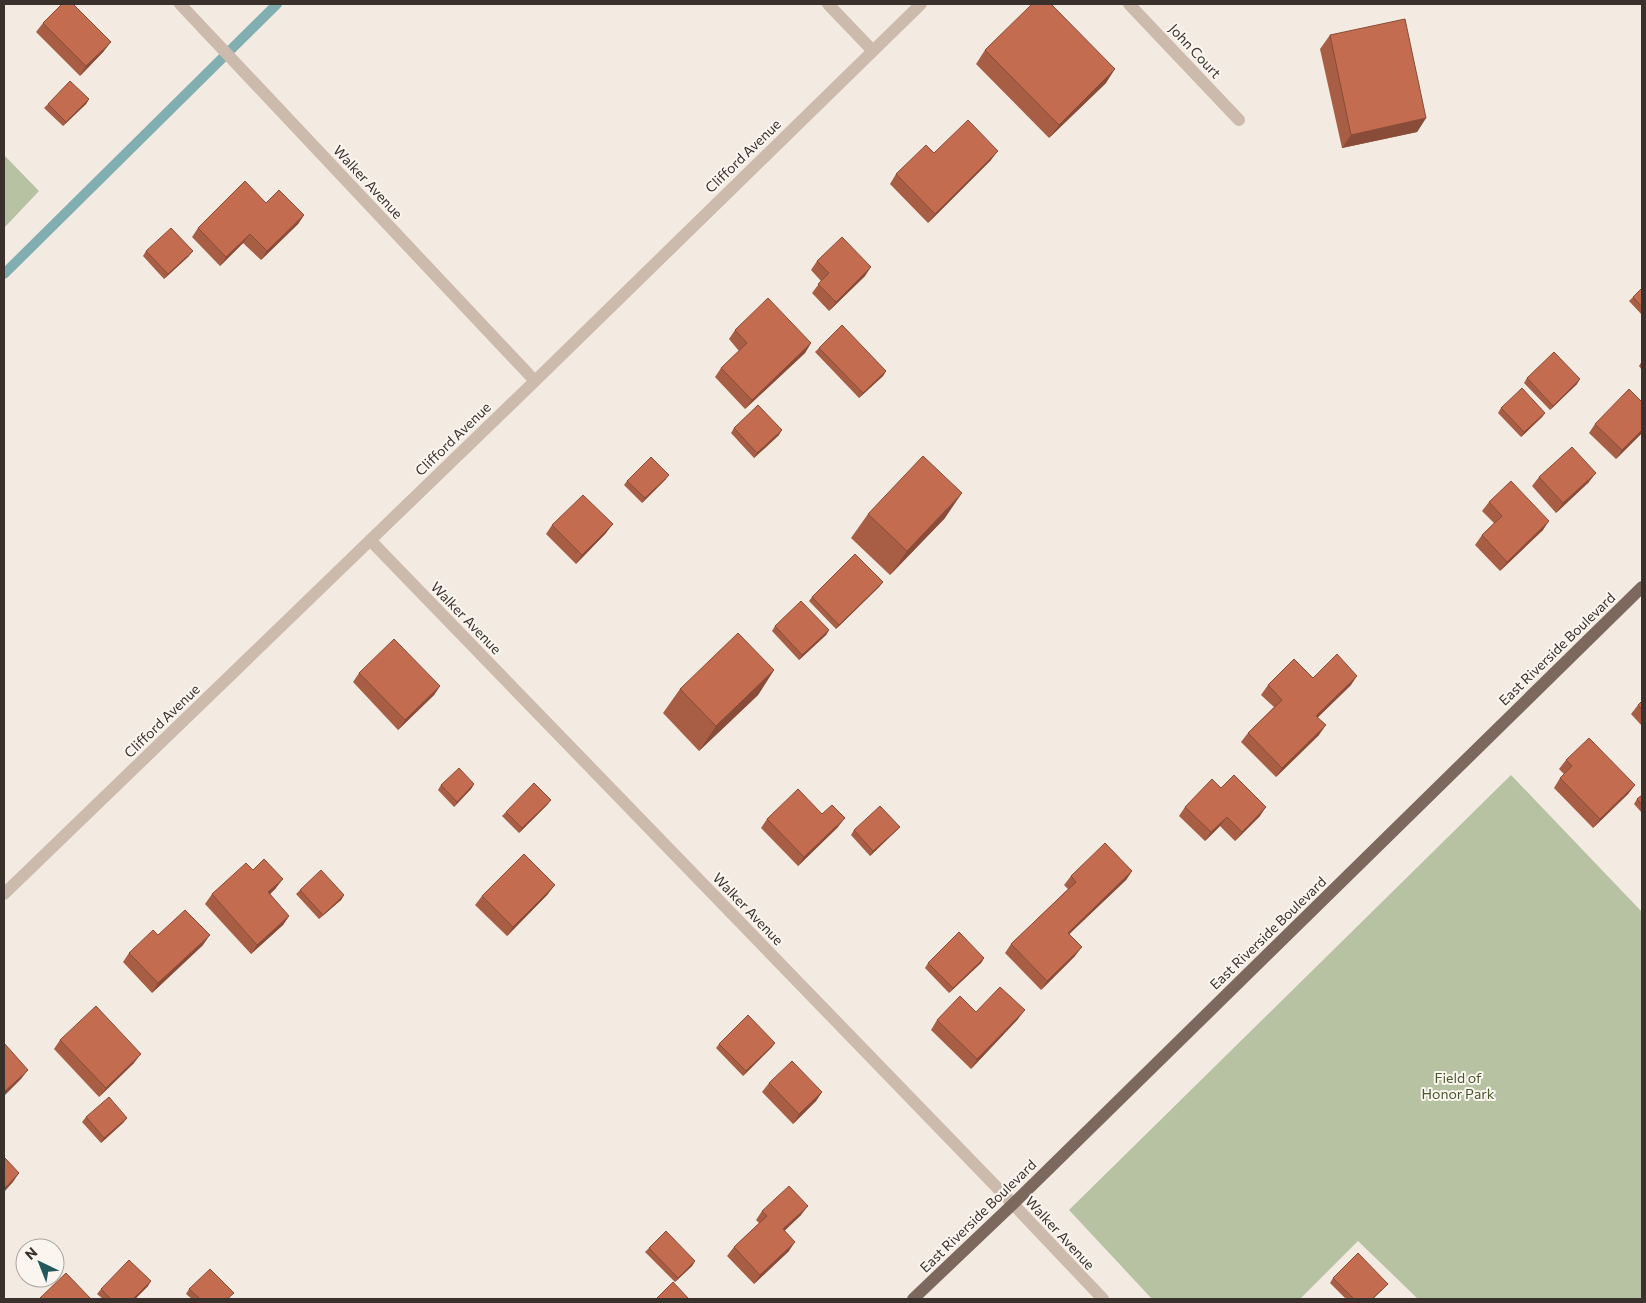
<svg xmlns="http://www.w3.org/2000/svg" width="1646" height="1303" font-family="Commissioner,sans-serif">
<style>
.green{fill:#b7c2a2}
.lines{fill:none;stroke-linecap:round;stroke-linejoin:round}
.stream{stroke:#81aeb0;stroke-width:10}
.minor{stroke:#ccbbad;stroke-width:12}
.major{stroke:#7c685d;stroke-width:12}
.wall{fill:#a85d45}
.shaded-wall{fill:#884c38}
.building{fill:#c36c50;stroke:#884c38}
.labels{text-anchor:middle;stroke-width:4;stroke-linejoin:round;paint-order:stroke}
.street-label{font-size:14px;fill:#3a302c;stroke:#faf5ef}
.park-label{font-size:14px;fill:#495830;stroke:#faf5ef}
</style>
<rect width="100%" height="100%" fill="#f3ebe2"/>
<path class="green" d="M4,155l35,36 -35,37z
M1511,775l131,137v387h-224l-60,-58 -58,58h-148l-83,-89z"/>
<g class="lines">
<path class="stream" d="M4,274l273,-270"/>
<path class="minor" d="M180,4l355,377
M828,4l44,46
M1129,4l110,116
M370,540l643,664 90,95
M4,894l531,-513 386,-377"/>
<path class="major" d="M913,1299l100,-95 629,-617"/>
</g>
<path class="wall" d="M43,23l61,28 -24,25 -44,-44z
M1330,35l96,83 -9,14 -75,16 -22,-99z
M985,50l121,33 -57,55 -73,-74z
M89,99l-3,5 -23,22 -19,-18 4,-4z
M934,153l57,7 -63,63 -38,-39 6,-10z
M266,203l38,12 -6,9 -37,36 -18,-17 -23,23 -28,-29 6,-9z
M146,251l43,5 -25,23 -21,-23z
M817,261l48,15 -36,35 -17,-18 9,-12 -10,-11z
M1642,288v27l-13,-14z
M735,330l76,13 -6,10 -60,56 -30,-32 6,-9 18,-17 -10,-12z
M819,348l67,23 -3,5 -24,22 -44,-46z
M1642,361v9l-3,-4z
M1527,378l50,6 -27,26 -26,-27z
M1642,402v31l-26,26 -27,-26 6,-9z
M1501,408l44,5 -3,4 -21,20 -23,-24z
M734,428l45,7 -25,23 -23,-25z
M1539,477l50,5 -33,31 -24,-27z
M666,479l-24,24 -18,-18 3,-4z
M1489,502l54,28 -43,41 -25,-26 7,-10 12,-12 -12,-12z
M868,514l77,4 -55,57 -39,-37z
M552,525l54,8 -30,31 -30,-30z
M883,582l-4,5 -43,42 -27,-28 3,-4z
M775,626l54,4 -3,5 -27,25 -27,-29z
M774,670l-16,25 -59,56 -36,-38 17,-24z
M359,673l81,13 -6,9 -36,35 -45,-48z
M1268,685h83l-33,32 1,18 -43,42 -35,-35 7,-9 26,-26 -13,-12z
M1642,701v25l-11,-12 7,-9z
M1566,760l69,25 -7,9 -35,34 -39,-40 6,-10 4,-4 -5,-5z
M474,784l-3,5 -17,18 -16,-17 3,-5z
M1221,788l39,28 -25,25 -15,-15 -15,15 -26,-25 6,-9z
M1642,795v18l-8,-9 3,-5z
M551,800l-4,5 -28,28 -17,-17 4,-4z
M822,814l16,13 -40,39 -37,-38 6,-9z
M900,827l-4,4 -26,25 -19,-21 3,-5z
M253,870l23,18 -6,6 19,22 -6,9 -32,29 -46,-50 7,-10z
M1132,871l-6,9 -57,54 6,22 -34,34 -36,-37 6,-9 57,-55 -4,-4 7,-9z
M300,890l44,5 -3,5 -22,19 -23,-25z
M548,894l-41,42 -32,-31 7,-9z
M158,935l45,10 -51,48 -29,-31 6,-9z
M984,958l-3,5 -32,30 -24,-25 3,-5z
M976,1012l42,7 -47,50 -40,-39 6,-10z
M60,1040l74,23 -35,34 -45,-48z
M775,1043l-3,4 -29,29 -27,-28 3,-4z
M769,1083l53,9 -6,9 -23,23 -31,-32z
M86,1117l38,5 -23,21 -19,-21z
M762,1211l39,4 -16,15 4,21 -35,33 -27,-28 7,-9 25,-24 -3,-3z
M649,1248l46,13 -3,5 -17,16 -30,-30z
M1333,1278l55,6 -15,15h-27l-16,-16z
M148,1286l-13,13h-32l-6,-5 4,-5z
M189,1289l42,9 -2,1h-37l-6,-5z"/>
<path class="shaded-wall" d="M111,42l-7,9 -24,25 6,-10z
M1115,69l-9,14 -57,55 10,-13z
M89,99l-3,5 -23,22 3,-4z
M1426,118l-9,14 -75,16 9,-13z
M998,151l-7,9 -63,63 7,-9z
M304,215l-6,9 -37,36 6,-9z
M250,234l-7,9 -23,23 6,-9z
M193,251l-4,5 -25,23 4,-5z
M871,267l-6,9 -36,35 7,-9z
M811,343l-6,10 -60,56 7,-9z
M886,371l-3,5 -24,22 4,-5z
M1580,379l-3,5 -27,26 3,-4z
M1545,413l-3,4 -21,20 3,-5z
M782,430l-3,5 -25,23 3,-5z
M1642,430v3l-26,26 6,-9z
M1596,473l-7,9 -33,31 7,-10z
M669,475l-3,4 -24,24 3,-5z
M962,493l-17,25 -55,57 17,-24z
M1549,521l-6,9 -43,41 7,-9z
M613,524l-7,9 -30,31 6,-9z
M883,582l-4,5 -43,42 3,-4z
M829,630l-3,5 -27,25 3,-5z
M774,670l-16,25 -59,56 17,-25z
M1357,676l-6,9 -41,40 6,-9z
M440,686l-6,9 -36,35 7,-10z
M1326,725l-7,10 -43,42 6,-9z
M474,784l-3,5 -17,18 3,-5z
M1635,785l-7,9 -35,34 7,-9z
M551,800l-4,5 -28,28 3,-5z
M1266,807l-6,9 -25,25 7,-9z
M1227,817l-7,9 -15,15 6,-9z
M845,818l-7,9 -40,39 6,-9z
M900,827l-4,4 -26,25 3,-5z
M1132,871l-6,9 -65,62 7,-9z
M283,879l-7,9 -14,14 6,-10z
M555,885l-7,9 -41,42 6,-9z
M344,895l-3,5 -22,19 4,-4z
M289,916l-6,9 -32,29 6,-9z
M210,935l-7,10 -51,48 6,-10z
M1082,947l-7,9 -34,34 6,-9z
M984,958l-3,5 -32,30 4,-5z
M1025,1010l-7,9 -47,50 6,-10z
M775,1043l-3,4 -29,29 3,-5z
M141,1054l-7,9 -35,34 7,-9z
M28,1070l-7,9 -17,17v-4z
M822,1092l-6,9 -23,23 6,-10z
M127,1118l-3,4 -23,21 3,-5z
M19,1173l-6,9 -9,10v-3z
M808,1206l-7,9 -24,23 6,-9z
M795,1242l-6,9 -35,33 6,-9z
M695,1261l-3,5 -17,16 3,-4z
M151,1281l-3,5 -13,13h-2z"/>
<path class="building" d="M62,4h11l38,38 -25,24 -43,-43z
M1032,4h19l64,65 -56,56 -74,-75z
M1405,19l21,99 -75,17 -21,-100z
M70,81l19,18 -23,23 -18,-18z
M968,120l30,31 -63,63 -39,-40 30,-29 8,8z
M245,181l21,22 13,-13 25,25 -37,36 -17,-17 -24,23 -28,-29z
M171,228l22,23 -25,23 -22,-23z
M842,237l29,30 -35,35 -18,-18 11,-11 -12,-12z
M1642,288v19l-9,-10z
M768,298l43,45 -59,57 -31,-32 26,-25 -12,-13z
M842,325l44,46 -23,22 -44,-45z
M1554,352l26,27 -27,27 -26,-28z
M1522,388l23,25 -21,19 -23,-24z
M1629,389l13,13v28l-20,20 -27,-26z
M758,405l24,25 -25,23 -23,-25z
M1572,447l24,26 -33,30 -24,-26z
M923,456l39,37 -55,58 -39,-37z
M651,457l18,18 -24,23 -18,-17z
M1511,481l38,40 -42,41 -25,-27 20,-19 -13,-14z
M583,495l30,29 -31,31 -30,-30z
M855,554l28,28 -44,43 -27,-28z
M801,601l28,29 -27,25 -27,-29z
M738,633l36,37 -58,56 -36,-37z
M394,639l46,47 -35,34 -46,-47z
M1337,654l20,22 -41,40 10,9 -44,43 -34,-35 34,-33 -14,-15 26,-26 19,19z
M1642,701v9l-4,-5z
M1589,738l46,47 -35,34 -40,-41 12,-12 -6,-6z
M459,768l15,16 -17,18 -16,-17z
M1234,775l32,32 -24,25 -15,-15 -16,15 -26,-25 27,-28 9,9z
M534,783l17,17 -29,28 -16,-16z
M798,789l24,25 10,-9 13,13 -41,39 -37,-38z
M1642,795v10l-5,-6z
M880,806l20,21 -27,24 -19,-21z
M1105,843l27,28 -64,62 14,14 -35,34 -36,-37 65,-62 -5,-6z
M524,854l31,31 -42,42 -31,-31z
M264,859l19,20 -15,13 21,24 -32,29 -45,-51 34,-31 7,7z
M321,870l23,25 -21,20 -23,-25z
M185,910l25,25 -52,48 -29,-30 24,-23 5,5z
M959,932l25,26 -31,30 -25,-25z
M1000,987l25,23 -48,49 -40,-39 23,-24 16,16z
M96,1006l45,48 -35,34 -46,-48z
M748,1015l27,28 -29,28 -27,-27z
M4,1043l24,27 -24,22z
M792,1061l30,31 -23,22 -30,-31z
M109,1097l18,21 -23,20 -18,-21z
M5,1158l14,15 -15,16v-30z
M789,1186l19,20 -25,23 12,13 -35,33 -26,-28 33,-31 -5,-5z
M666,1231l29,30 -17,17 -29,-30z
M1358,1253l30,31 -16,15h-18l-21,-21z
M129,1260l22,21 -18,18h-22l-10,-10z
M210,1269l24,24 -7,6h-27l-11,-10z
M66,1273l25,26h-52z
M673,1282l16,17h-33z"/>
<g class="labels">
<g class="street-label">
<text transform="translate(1195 51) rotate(47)" y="5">John Court</text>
<text transform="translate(743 156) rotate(-44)" y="5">Clifford Avenue</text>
<text transform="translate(368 182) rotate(47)" y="5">Walker Avenue</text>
<text transform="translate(453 439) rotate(-44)" y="5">Clifford Avenue</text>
<text transform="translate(466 618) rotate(46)" y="5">Walker Avenue</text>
<text transform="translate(1557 649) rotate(-44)" y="5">East Riverside Boulevard</text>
<text transform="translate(162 721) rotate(-44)" y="5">Clifford Avenue</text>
<text transform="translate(748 909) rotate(46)" y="5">Walker Avenue</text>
<text transform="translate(1268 933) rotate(-44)" y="5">East Riverside Boulevard</text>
<text transform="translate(978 1216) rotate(-44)" y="5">East Riverside Boulevard</text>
<text transform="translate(1060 1233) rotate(47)" y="5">Walker Avenue</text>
</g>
<g class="park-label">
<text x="1458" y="1083">Field of<tspan x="1458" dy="16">Honor Park</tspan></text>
</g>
</g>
<rect width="1646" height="1303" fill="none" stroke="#3a302c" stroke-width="10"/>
<g transform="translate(40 1263) rotate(317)"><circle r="24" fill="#faf5ef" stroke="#ada6a1"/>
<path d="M0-4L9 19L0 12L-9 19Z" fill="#22585b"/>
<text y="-8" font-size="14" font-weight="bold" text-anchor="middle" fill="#3a302c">N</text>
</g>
</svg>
